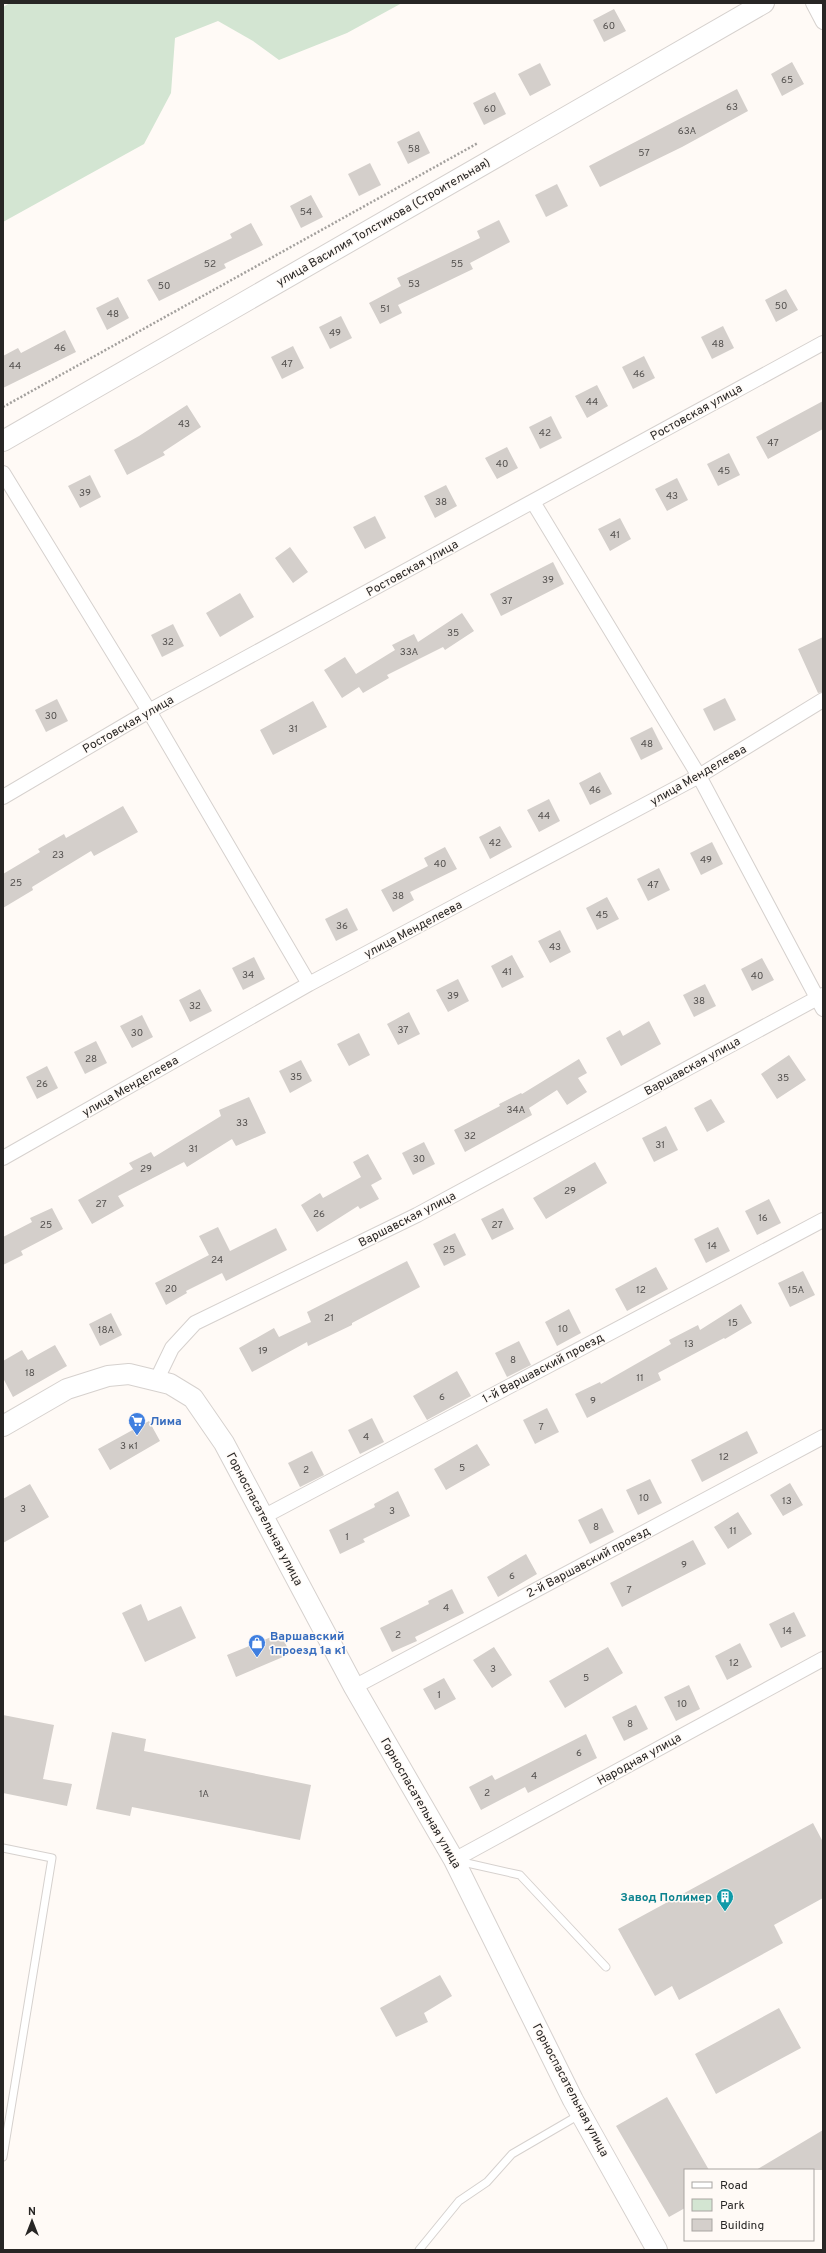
<svg xmlns="http://www.w3.org/2000/svg" width="826" height="2253" font-family="Overpass,sans-serif">
<style>
.green{fill:#d3e5d2}
.building{fill:#d4cfcb}
.lines{fill:none;stroke-linecap:round;stroke-linejoin:round}
.lane-casing{stroke:#d6d1ce;stroke-width:9}
.street-casing{stroke:#d6d1ce;stroke-width:16}
.secondary-casing{stroke:#d6d1ce;stroke-width:22}
.path{stroke:#a3a09d;stroke-width:2.5;stroke-dasharray:2 2;stroke-linecap:butt}
.lane{stroke:#fff;stroke-width:7}
.street{stroke:#fff;stroke-width:14}
.secondary{stroke:#fff;stroke-width:20}
.labels{text-anchor:middle;stroke-width:3;stroke-linejoin:round;paint-order:stroke}
.number-label{font-size:10px;fill:#53504e}
.street-label{font-size:12px;fill:#282625;stroke:#fffaf6}
.shop-label{font-size:12px;font-weight:bold;fill:#366cbe;stroke:#fffaf6;text-anchor:start}
.culture-label{font-size:12px;font-weight:bold;fill:#0d838f;stroke:#fffaf6;text-anchor:end}
</style>
<rect width="100%" height="100%" fill="#fffaf6"/>
<path class="green" d="M10,3h392l-55,30 -68,27 -26,-19 -35,-20 -43,17 -4,55 -27,51 -141,78v-215z"/>
<path class="building" d="M614,9l12,22 -22,11 -11,-22z
M792,62l12,22 -22,12 -11,-22z
M540,63l11,22 -21,11 -12,-22z
M737,89l11,22 -66,36 -82,40 -11,-21z
M495,92l11,22 -22,11 -11,-22z
M419,131l11,22 -22,11 -11,-22z
M370,163l11,22 -22,11 -11,-22z
M557,184l11,22 -22,11 -11,-22z
M311,195l12,22 -22,11 -11,-22z
M499,220l11,22 -40,21 3,6 -75,36 4,8 -22,11 -11,-21 32,-17 -4,-8 83,-40 -3,-7z
M251,223l12,22 -39,19 2,4 -67,33 -12,-21 85,-42 -2,-4z
M786,289l12,21 -22,12 -11,-22z
M118,297l11,21 -22,12 -11,-22z
M341,316l11,22 -22,11 -11,-22z
M723,326l11,22 -22,11 -11,-22z
M65,330l11,22 -73,36v-32l15,-8 3,5z
M293,346l11,22 -22,11 -11,-22z
M644,356l11,22 -22,11 -11,-22z
M597,385l11,21 -21,12 -12,-22z
M823,401v28l-55,30 -12,-22z
M187,405l14,22 -38,25 2,3 -38,20 -13,-25 25,-14z
M551,416l11,22 -22,11 -11,-22z
M507,447l11,21 -21,11 -12,-21z
M729,453l11,22 -22,11 -11,-22z
M90,475l11,22 -21,11 -12,-22z
M677,478l11,22 -21,11 -12,-22z
M446,485l11,21 -22,12 -11,-22z
M375,516l11,22 -21,11 -12,-22z
M620,518l11,21 -21,12 -12,-22z
M290,547l18,25 -15,11 -18,-25z
M553,562l11,22 -63,32 -11,-22z
M240,593l14,24 -34,20 -14,-24z
M462,613l12,18 -29,19 -2,-3 -56,28 2,3 -26,15 -4,-6 -17,11 -18,-28 21,-13 11,17 39,-24 -3,-5 22,-11 4,8z
M173,624l11,22 -22,11 -11,-22z
M823,637v55l-5,1 -20,-44z
M725,698l11,22 -22,11 -11,-22z
M57,699l11,22 -22,11 -11,-22z
M313,701l14,26 -54,28 -13,-25z
M652,727l11,22 -22,11 -11,-22z
M600,772l12,22 -22,11 -11,-22z
M549,799l11,22 -21,11 -12,-22z
M123,806l15,26 -44,24 -3,-5 -59,36 1,3 -30,18v-34l37,-22 -2,-3 26,-15 2,4z
M500,826l12,21 -22,12 -11,-22z
M712,842l11,22 -22,11 -11,-22z
M445,847l12,22 -47,23 4,8 -21,12 -12,-22 47,-24 -4,-8z
M659,868l11,22 -22,11 -11,-22z
M607,897l12,22 -22,11 -11,-22z
M347,908l11,22 -22,11 -11,-22z
M560,930l11,22 -21,11 -12,-22z
M512,955l12,22 -22,11 -11,-22z
M254,957l11,22 -22,11 -11,-22z
M762,958l12,22 -22,11 -11,-22z
M458,979l11,22 -21,11 -12,-22z
M705,984l11,22 -22,11 -11,-22z
M200,989l12,22 -22,11 -11,-22z
M409,1012l11,22 -22,11 -11,-21z
M142,1015l11,22 -21,11 -12,-22z
M649,1021l12,23 -40,22 -15,-28 14,-8 3,6z
M359,1033l11,22 -21,11 -12,-22z
M96,1041l11,22 -22,11 -11,-22z
M789,1055l17,25 -29,19 -16,-25z
M579,1059l8,14 -9,5 9,14 -20,13 -10,-15 -28,18 3,7 -67,37 -11,-22 46,-24 -1,-2 22,-11 1,1z
M301,1060l11,21 -22,12 -11,-22z
M47,1066l11,22 -21,11 -11,-22z
M249,1097l17,36 -30,13 -4,-7 -45,28 -3,-5 -66,34 6,10 -32,18 -14,-24 55,-31 -4,-6 22,-11 3,5 67,-41 -2,-6z
M711,1099l14,23 -18,10 -13,-24z
M666,1126l12,24 -24,12 -12,-24z
M424,1142l11,22 -22,11 -11,-22z
M368,1154l14,25 -11,6 8,14 -19,10 -2,-3 -41,26 -16,-27 19,-12 3,5 38,-21 -8,-15z
M595,1162l12,21 -61,36 -13,-21z
M769,1199l12,24 -24,12 -12,-24z
M52,1208l11,21 -42,22 2,4 -20,10v-28l29,-15 -2,-4z
M503,1208l11,21 -22,11 -11,-21z
M218,1227l12,24 46,-23 11,22 -61,31 -4,-8 -36,18 1,2 -21,12 -11,-22 54,-28 -10,-19z
M718,1227l12,24 -24,12 -12,-24z
M455,1233l11,22 -22,11 -11,-22z
M407,1261l13,26 -68,36v2l-44,21 -1,-4 -55,30 -13,-24 35,-20 5,9 32,-15 -4,-10z
M656,1267l12,22 -41,22 -12,-22z
M803,1271l12,24 -25,12 -12,-24z
M741,1304l11,19 -27,16 -1,-1 -66,35 3,7 -74,38 -12,-24 25,-12 1,2 70,-40 -2,-4 29,-15 2,5z
M569,1309l12,24 -24,13 -12,-24z
M111,1313l11,22 -22,11 -11,-22z
M519,1341l12,24 -24,12 -12,-24z
M55,1345l12,21 -54,31 -10,-19v-17l19,-11 6,10z
M457,1371l14,25 -44,24 -14,-24z
M547,1408l12,24 -24,12 -12,-24z
M372,1418l12,24 -24,12 -12,-24z
M149,1421l11,20 -50,29 -12,-21z
M747,1431l11,22 -56,29 -11,-22z
M477,1444l13,21 -44,25 -12,-21z
M312,1451l12,24 -24,12 -12,-24z
M650,1479l12,24 -24,12 -12,-25z
M790,1483l13,22 -20,11 -13,-21z
M30,1484l19,33 -46,26v-44z
M398,1491l12,25 -47,23 2,3 -25,12 -11,-24 46,-23 -1,-3z
M602,1508l12,24 -24,12 -12,-24z
M738,1512l14,22 -24,15 -14,-22z
M693,1540l13,24 -84,43 -12,-24z
M526,1554l11,20 -39,23 -11,-20z
M452,1589l12,24 -49,24 2,4 -25,11 -12,-24 49,-24 -1,-3z
M141,1604l7,17 33,-15 15,32 -51,24 -23,-49z
M794,1612l12,24 -25,12 -12,-24z
M281,1633l9,21 -54,23 -9,-22z
M740,1643l12,24 -25,13 -12,-24z
M494,1647l18,28 -20,13 -19,-28z
M608,1647l15,26 -58,35 -16,-27z
M444,1678l12,21 -21,11 -12,-21z
M689,1685l11,24 -24,12 -12,-24z
M636,1705l12,24 -24,12 -12,-24z
M3,1715l51,10 -11,54 29,5 -5,22 -64,-13z
M112,1732l34,7 -2,12 167,34 -11,55 -168,-33 -2,9 -34,-7z
M586,1734l11,24 -69,35 -3,-6 -44,23 -12,-23 23,-12 3,5z
M813,1823l10,19v56l-49,27 9,18 -104,57 -7,-14 -17,10 -37,-67z
M440,1975l12,21 -28,17 4,9 -32,15 -16,-29z
M779,2008l22,40 -85,46 -21,-40z
M667,2097l42,73h-24v38l-16,9 -53,-91z
M823,2130v40h-67z"/>
<g class="lines">
<defs>
<path id="lane" d="M3,1848l49,10 -49,299
M458,1861l62,14 86,92
M419,2250l40,-49 28,-19 25,-28 67,-39"/>
<path id="street" d="M813,3l10,19
M3,473l146,238 160,273
M533,502l166,274 124,233
M3,797l146,-86 674,-368
M3,1158l306,-174 390,-208 124,-76
M156,1381l16,-33 23,-25 222,-108 406,-220
M263,1517l560,-297
M354,1687l469,-250
M454,1860l369,-201"/>
<path id="secondary" d="M3,441l761,-438
M3,1426l64,-37 41,-13 21,-2 41,10 23,14 31,45 130,244 100,173 119,240 84,150"/>
</defs>
<use href="#lane" class="lane-casing"/>
<use href="#street" class="street-casing"/>
<use href="#secondary" class="secondary-casing"/>
<path class="path" d="M3,407l475,-264"/>
<use href="#lane" class="lane"/>
<use href="#street" class="street"/>
<use href="#secondary" class="secondary"/>
</g>
<defs>
<symbol id="supermarket-pin" viewBox="-11 -11 22 30"><path d="M0 17L-7.5 6A9.5 9.5 0 1 1 7.5 6Z" fill="#3f7fe0" stroke="#fffaf6"/><path d="M-6-5.5h2.5l.6 2H6L4.5 2H-2.5L-4.4-4H-6ZM-1.5 3.2a1.3 1.3 0 1 0 .1 0ZM3 3.2a1.3 1.3 0 1 0 .1 0Z" fill="#fff"/></symbol>
<symbol id="shop-pin" viewBox="-11 -11 22 30"><path d="M0 17L-7.5 6A9.5 9.5 0 1 1 7.5 6Z" fill="#3f7fe0" stroke="#fffaf6"/><path d="M-5-2.5h2.3a2.7 3.5 0 0 1 5.4 0H5L5.5 6h-11ZM-1.5-2.5h3a1.5 2.3 0 0 0-3 0Z" fill="#fff"/></symbol>
<symbol id="building-pin" viewBox="-11 -11 22 30"><path d="M0 17L-7.5 6A9.5 9.5 0 1 1 7.5 6Z" fill="#0f9aa8" stroke="#fffaf6"/><path d="M-4-6H4V6H1V3H-1V6H-4ZM-2.5-4.3h1.7v1.8h-1.7ZM.8-4.3h1.7v1.8H.8ZM-2.5-1h1.7V.8h-1.7ZM.8-1h1.7V.8H.8Z" fill="#fff"/></symbol>
</defs>
<g fill-rule="evenodd">
<use href="#supermarket-pin" x="127" y="1411" width="20" height="27"/>
<use href="#shop-pin" x="247" y="1633" width="20" height="27"/>
<use href="#building-pin" x="715" y="1887" width="20" height="27"/>
</g>
<g class="labels">
<g class="number-label">
<text x="609" y="29">60</text>
<text x="787" y="83">65</text>
<text x="732" y="110">63</text>
<text x="490" y="112">60</text>
<text x="687" y="134">63А</text>
<text x="414" y="152">58</text>
<text x="644" y="156">57</text>
<text x="306" y="215">54</text>
<text x="210" y="267">52</text>
<text x="457" y="267">55</text>
<text x="414" y="287">53</text>
<text x="164" y="289">50</text>
<text x="781" y="309">50</text>
<text x="385" y="312">51</text>
<text x="113" y="317">48</text>
<text x="335" y="336">49</text>
<text x="718" y="347">48</text>
<text x="60" y="351">46</text>
<text x="287" y="367">47</text>
<text x="15" y="369">44</text>
<text x="639" y="377">46</text>
<text x="592" y="405">44</text>
<text x="184" y="427">43</text>
<text x="545" y="436">42</text>
<text x="773" y="446">47</text>
<text x="502" y="467">40</text>
<text x="724" y="474">45</text>
<text x="85" y="496">39</text>
<text x="672" y="499">43</text>
<text x="441" y="505">38</text>
<text x="615" y="538">41</text>
<text x="548" y="583">39</text>
<text x="507" y="604">37</text>
<text x="453" y="636">35</text>
<text x="168" y="645">32</text>
<text x="409" y="655">33А</text>
<text x="51" y="719">30</text>
<text x="293" y="732">31</text>
<text x="647" y="747">48</text>
<text x="595" y="793">46</text>
<text x="544" y="819">44</text>
<text x="495" y="846">42</text>
<text x="58" y="858">23</text>
<text x="706" y="863">49</text>
<text x="440" y="867">40</text>
<text x="16" y="886">25</text>
<text x="653" y="888">47</text>
<text x="398" y="899">38</text>
<text x="602" y="918">45</text>
<text x="342" y="929">36</text>
<text x="555" y="950">43</text>
<text x="507" y="975">41</text>
<text x="248" y="978">34</text>
<text x="757" y="979">40</text>
<text x="453" y="999">39</text>
<text x="699" y="1004">38</text>
<text x="195" y="1009">32</text>
<text x="403" y="1033">37</text>
<text x="137" y="1036">30</text>
<text x="91" y="1062">28</text>
<text x="296" y="1080">35</text>
<text x="783" y="1081">35</text>
<text x="42" y="1087">26</text>
<text x="516" y="1113">34А</text>
<text x="242" y="1126">33</text>
<text x="470" y="1139">32</text>
<text x="660" y="1148">31</text>
<text x="193" y="1152">31</text>
<text x="419" y="1162">30</text>
<text x="146" y="1172">29</text>
<text x="570" y="1194">29</text>
<text x="101" y="1207">27</text>
<text x="319" y="1217">26</text>
<text x="763" y="1221">16</text>
<text x="46" y="1228">25</text>
<text x="497" y="1228">27</text>
<text x="712" y="1249">14</text>
<text x="449" y="1253">25</text>
<text x="217" y="1263">24</text>
<text x="171" y="1292">20</text>
<text x="641" y="1293">12</text>
<text x="796" y="1293">15А</text>
<text x="329" y="1321">21</text>
<text x="733" y="1326">15</text>
<text x="563" y="1332">10</text>
<text x="106" y="1333">18А</text>
<text x="689" y="1347">13</text>
<text x="263" y="1354">19</text>
<text x="513" y="1363">8</text>
<text x="30" y="1376">18</text>
<text x="640" y="1381">11</text>
<text x="442" y="1400">6</text>
<text x="593" y="1404">9</text>
<text x="541" y="1430">7</text>
<text x="366" y="1440">4</text>
<text x="129" y="1449">3 к1</text>
<text x="724" y="1460">12</text>
<text x="462" y="1471">5</text>
<text x="306" y="1473">2</text>
<text x="644" y="1501">10</text>
<text x="787" y="1504">13</text>
<text x="23" y="1512">3</text>
<text x="392" y="1514">3</text>
<text x="596" y="1530">8</text>
<text x="733" y="1534">11</text>
<text x="347" y="1540">1</text>
<text x="684" y="1568">9</text>
<text x="512" y="1579">6</text>
<text x="629" y="1593">7</text>
<text x="446" y="1611">4</text>
<text x="787" y="1634">14</text>
<text x="398" y="1638">2</text>
<text x="734" y="1666">12</text>
<text x="493" y="1672">3</text>
<text x="586" y="1681">5</text>
<text x="439" y="1698">1</text>
<text x="682" y="1707">10</text>
<text x="630" y="1727">8</text>
<text x="579" y="1756">6</text>
<text x="534" y="1779">4</text>
<text x="487" y="1796">2</text>
<text x="204" y="1797">1А</text>
</g>
<g class="street-label">
<text transform="translate(383 222) rotate(-30)" y="4">улица Василия Толстикова (Строительная)</text>
<text transform="translate(696 412) rotate(-29)" y="4">Ростовская улица</text>
<text transform="translate(412 568) rotate(-29)" y="4">Ростовская улица</text>
<text transform="translate(128 724) rotate(-30)" y="4">Ростовская улица</text>
<text transform="translate(698 775) rotate(-30)" y="4">улица Менделеева</text>
<text transform="translate(413 929) rotate(-28)" y="4">улица Менделеева</text>
<text transform="translate(692 1066) rotate(-29)" y="4">Варшавская улица</text>
<text transform="translate(130 1086) rotate(-30)" y="4">улица Менделеева</text>
<text transform="translate(407 1219) rotate(-27)" y="4">Варшавская улица</text>
<text transform="translate(543 1368) rotate(-28)" y="4">1-й Варшавский проезд</text>
<text transform="translate(265 1519) rotate(62)" y="4">Горноспасательная улица</text>
<text transform="translate(588 1562) rotate(-28)" y="4">2-й Варшавский проезд</text>
<text transform="translate(639 1759) rotate(-29)" y="4">Народная улица</text>
<text transform="translate(421 1803) rotate(60)" y="4">Горноспасательная улица</text>
<text transform="translate(571 2090) rotate(62)" y="4">Горноспасательная улица</text>
</g>
<g class="shop-label">
<text x="150" y="1425">Лима</text>
<text x="270" y="1640">Варшавский<tspan x="270" dy="14">1проезд 1а к1</tspan></text>
</g>
<g class="culture-label">
<text x="712" y="1901">Завод Полимер</text>
</g>
</g>
<rect width="826" height="2253" fill="none" stroke="#282625" stroke-width="8"/>
<rect x="684" y="2169" width="130" height="72" fill="#fffaf6" stroke="#a9a5a2"/>
<rect x="692" y="2182" width="20" height="6" fill="#ffffff" stroke="#a9a5a2"/>
<text x="720" y="2189" font-size="12" fill="#282625">Road</text>
<rect x="692" y="2199" width="20" height="12" fill="#d3e5d2" stroke="#a9a5a2"/>
<text x="720" y="2209" font-size="12" fill="#282625">Park</text>
<rect x="692" y="2219" width="20" height="12" fill="#d4cfcb" stroke="#a9a5a2"/>
<text x="720" y="2229" font-size="12" fill="#282625">Building</text>
<g transform="translate(32 2221)" stroke="#fffaf6" stroke-width="3" paint-order="stroke">
<path d="M0-3L7 15L0 10L-7 15Z" fill="#282625"/>
<text y="-6" font-size="11" font-weight="bold" text-anchor="middle" fill="#282625">N</text>
</g>
</svg>
